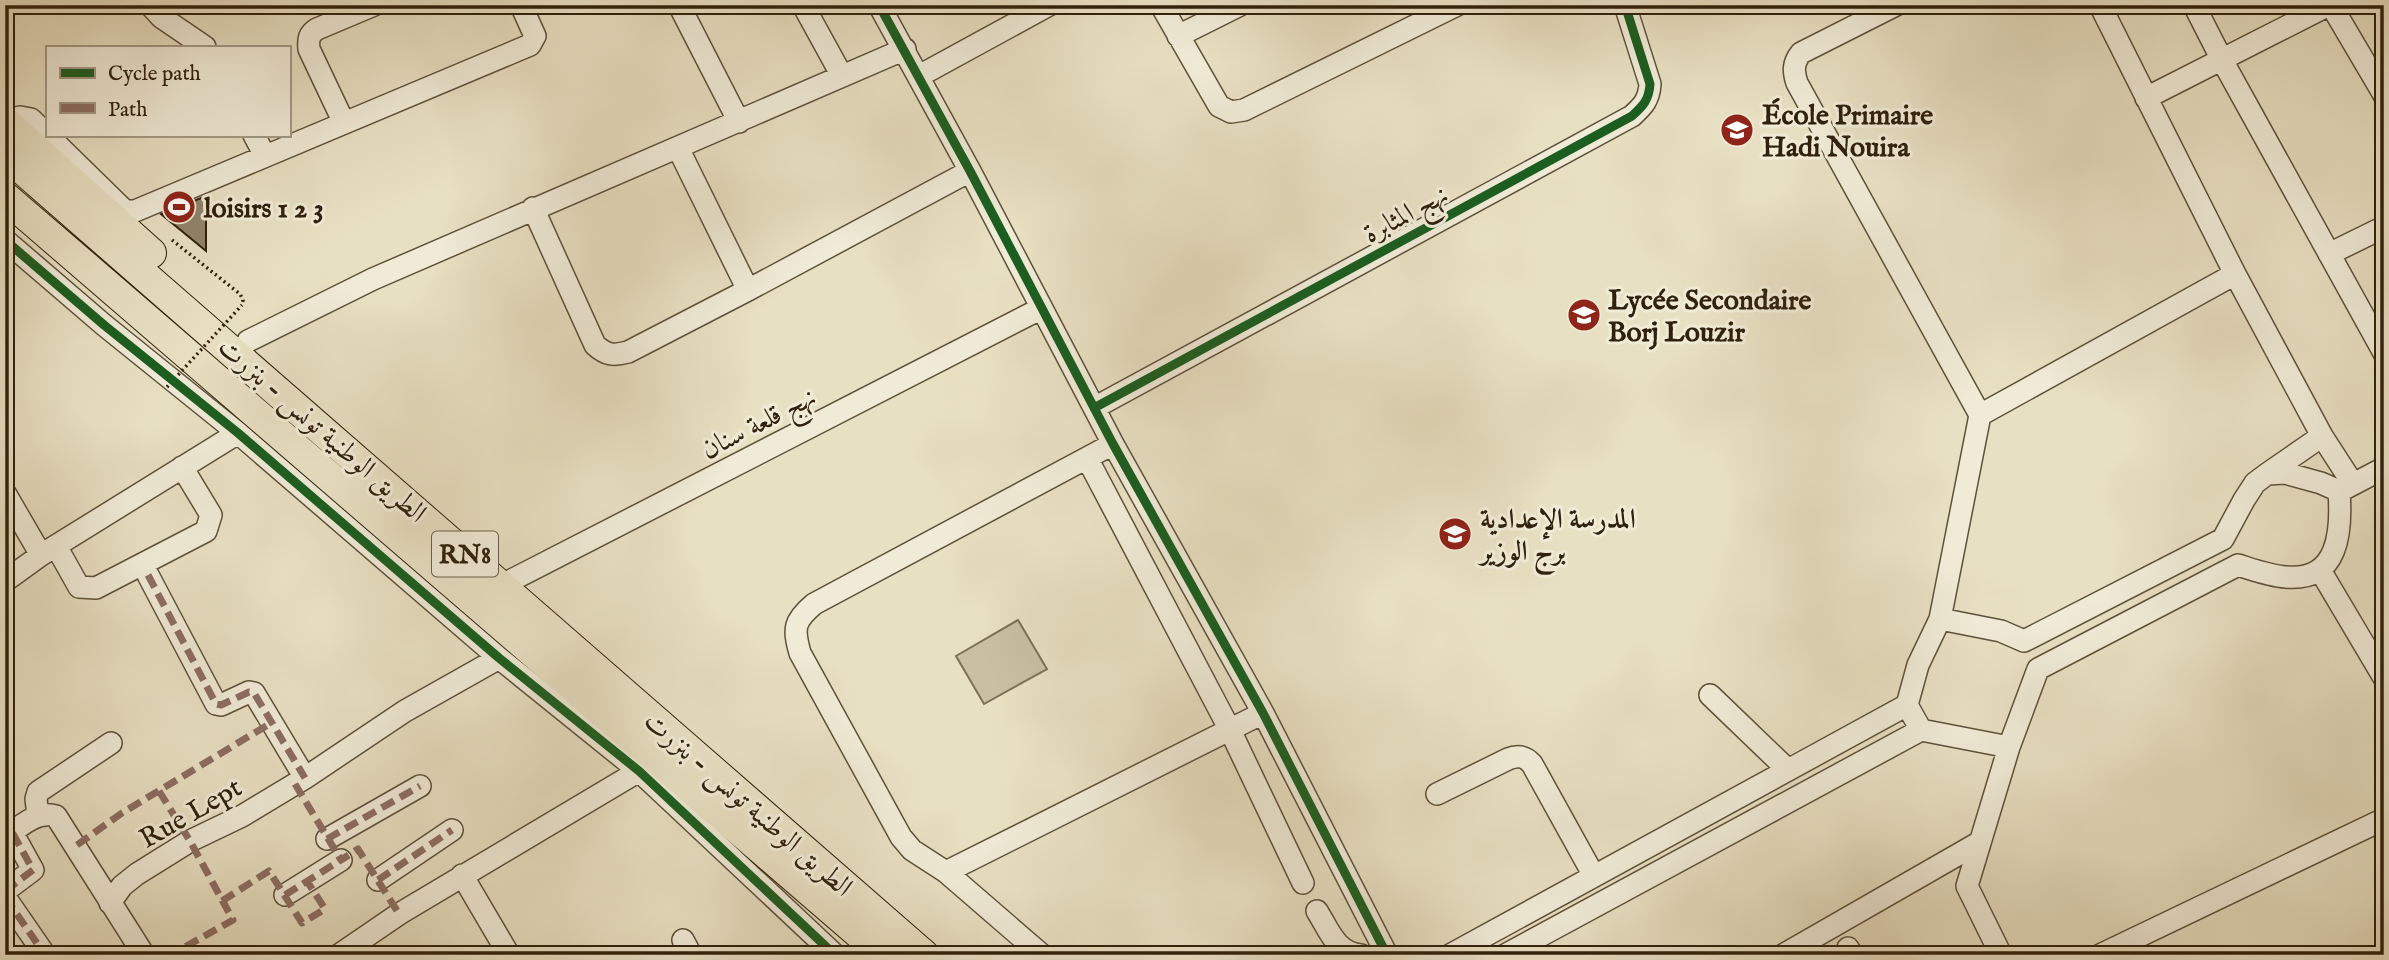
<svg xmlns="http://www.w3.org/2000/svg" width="2389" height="960" font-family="'IM FELL English',Amiri,serif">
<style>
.green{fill:#c9c0a3;stroke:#7c7058;stroke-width:2}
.building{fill:#90846b;stroke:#30210c;stroke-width:2}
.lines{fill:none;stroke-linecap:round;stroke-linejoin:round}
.minor-casing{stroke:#5e513a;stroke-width:24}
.highway-casing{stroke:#30210c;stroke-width:32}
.path{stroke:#30210c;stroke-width:3.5;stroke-dasharray:2 3.5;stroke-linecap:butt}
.minor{stroke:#f0ebd7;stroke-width:21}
.highway{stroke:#e8e0c2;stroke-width:30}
.path-bridge{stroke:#30210c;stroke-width:3.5;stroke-dasharray:2 3.5;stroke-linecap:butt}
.quiet{stroke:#8d6e63;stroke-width:7;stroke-dasharray:14 7;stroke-linecap:butt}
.cycleway-casing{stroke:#f0ebd7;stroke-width:13}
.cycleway{stroke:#1b5e20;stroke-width:9}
.labels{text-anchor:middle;stroke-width:6;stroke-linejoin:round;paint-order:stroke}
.shield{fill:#f0ebd7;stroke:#6a5e49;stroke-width:2}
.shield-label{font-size:26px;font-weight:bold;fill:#30210c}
.poi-label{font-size:28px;font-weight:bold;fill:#30210c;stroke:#f0ebd7;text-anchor:start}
.street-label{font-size:28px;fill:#30210c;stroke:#f0ebd7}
</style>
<rect width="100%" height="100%" fill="#e8e0c2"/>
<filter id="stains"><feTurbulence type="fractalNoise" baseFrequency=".00286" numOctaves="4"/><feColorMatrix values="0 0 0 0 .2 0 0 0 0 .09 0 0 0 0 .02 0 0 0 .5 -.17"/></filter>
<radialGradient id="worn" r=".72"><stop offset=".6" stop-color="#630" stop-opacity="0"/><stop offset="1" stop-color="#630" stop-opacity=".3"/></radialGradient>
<path class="green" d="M1018,620l29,49 -63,35 -28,-48z"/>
<path class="building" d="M206,196v55l-45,-37z"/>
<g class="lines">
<defs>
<path id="minor" d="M150,5l11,12 44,30
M679,5l60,117
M803,5l39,71
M879,5l91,166 143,273 150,269 124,242
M1161,5l58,101 12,6 13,-2 213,-105
M1896,5l-95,48c-8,10 -8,18 -4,30l183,332
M2100,5l135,269 87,162 31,48
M2194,5l28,55 162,293
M2331,5l53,90
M1178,36l62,-31
M919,76l130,-71
M2146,98l183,-93
M5,121l15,-4 11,2 94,92h10l395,-166 5,-9 -14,-31
M344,123l-35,-74c-1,-10 0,-15 8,-20l57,-24
M254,135l11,21
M678,148l70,142
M533,208l62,137c11,10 18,11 33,7l120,-62 222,-119
M5,240l99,85 134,108 261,225 140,113 196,184
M2329,254l55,-27
M248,341l125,-62 532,-230
M1094,408l538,-292c11,-10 17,-16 18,-32l-25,-79
M1087,458l143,272 73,153
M2267,474l55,-38
M2342,490l42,-22
M5,493l36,62
M56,546l23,41 17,1 110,-57 5,-16 -29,-48
M2320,570l64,108
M148,575l68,129 5,1 28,-13 5,1 51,85
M5,581l36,-26 197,-122
M500,586l540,-277
M1940,619l61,12 23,10 199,-102 21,-39 11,-17 12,-9 18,-1 36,10 18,8
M1710,695l78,75
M2009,747l-88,-17 -14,-25 11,-40 22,-46 40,-204 255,-141
M1437,794l71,-35c10,-4 17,-3 24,5l62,112
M38,815l-2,-16 2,-7 73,-49
M5,838c14,-11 32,-28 51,-22l88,139
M327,839l93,-53
M946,872l317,-159
M462,875l47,80
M378,880l74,-50
M5,891l28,-21 -21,-38
M285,895l56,-35
M5,897l40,58
M110,903l12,-17 15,-12 53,-33 52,-25 63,-38 100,-67 94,-53
M1317,911c12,19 19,42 44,44
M683,940l8,15
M1848,948l4,7
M339,955l60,-41 240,-143
M1042,955l-96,-83 -34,-22 -11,-13 -101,-184c-7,-25 -6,-32 14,-49l299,-160
M1450,955l457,-250
M1505,955l416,-225
M1783,955l197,-113
M2001,955l-34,-69 42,-139 29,-78 200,-104c16,5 32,11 48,12 53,5 56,-46 53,-86
M2100,955l284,-136"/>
<path id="highway" d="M5,122l146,131
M5,154l919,801
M5,197l879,758"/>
</defs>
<use href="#minor" class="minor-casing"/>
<use href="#highway" class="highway-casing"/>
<path class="path" d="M172,240l68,54 3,6 -1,5"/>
<use href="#minor" class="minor"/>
<use href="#highway" class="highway"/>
<path class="path-bridge" d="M167,387l75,-82"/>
<path class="quiet" d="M148,575l68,129 5,1 28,-13 5,1 51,85
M295,784l46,76 17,-11 41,65
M159,791l31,50 43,79 -50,28 4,7
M327,839l93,-53
M77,845l45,-32 149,-90
M378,880l74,-50
M5,891l28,-21 -21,-38
M285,895l56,-35
M5,897l40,58
M222,901l47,-30 33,52 23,-14 -18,-28"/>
<defs>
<path id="cycleway" d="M879,5l91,166 143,273 150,269 124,242
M5,240l99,85 134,108 261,225 140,113 196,184
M1094,408l538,-292c11,-10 17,-16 18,-32l-25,-79"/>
</defs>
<use href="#cycleway" class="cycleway-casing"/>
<use href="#cycleway" class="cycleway"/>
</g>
<defs>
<symbol id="school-disc" viewBox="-11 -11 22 22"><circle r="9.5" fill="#8f2418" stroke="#f0ebd7"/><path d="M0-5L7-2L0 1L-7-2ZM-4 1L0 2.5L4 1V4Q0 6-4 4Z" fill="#fff"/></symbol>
<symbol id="stadium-disc" viewBox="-11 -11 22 22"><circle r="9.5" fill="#8f2418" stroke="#f0ebd7"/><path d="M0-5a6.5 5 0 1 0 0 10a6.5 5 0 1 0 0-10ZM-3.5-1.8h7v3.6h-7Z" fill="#fff"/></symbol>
</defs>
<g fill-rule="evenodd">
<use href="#school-disc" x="1718" y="111" width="38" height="38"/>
<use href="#stadium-disc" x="160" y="188" width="38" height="38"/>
<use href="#school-disc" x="1565" y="296" width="38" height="38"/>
<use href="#school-disc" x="1436" y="515" width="38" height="38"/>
</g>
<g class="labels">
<rect class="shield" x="432" y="531.5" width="66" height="45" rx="5"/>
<g class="shield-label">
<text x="465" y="563">RN8</text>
</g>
<g class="poi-label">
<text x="1762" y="124">École Primaire<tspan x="1762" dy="32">Hadi Nouira</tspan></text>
<text x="204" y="217">loisirs 1 2 3</text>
<text x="1608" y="309">Lycée Secondaire<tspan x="1608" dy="32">Borj Louzir</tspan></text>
<text x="1480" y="528">المدرسة الإعدادية<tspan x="1480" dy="32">برج الوزير</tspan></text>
</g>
<g class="street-label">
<text transform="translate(1405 213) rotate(-28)" y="10">نهج المثابرة</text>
<text transform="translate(758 422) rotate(-27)" y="10">نهج قلعة سنان</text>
<text transform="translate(323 429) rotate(41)" y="10">الطريق الوطنية تونس - بنزرت</text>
<text transform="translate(749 803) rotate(41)" y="10">الطريق الوطنية تونس - بنزرت</text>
<text transform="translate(190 812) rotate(-30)" y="10">Rue Lept</text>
</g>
</g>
<rect width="2389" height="960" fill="none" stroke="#e8e0c2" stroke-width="28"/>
<rect x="7" y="7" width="2375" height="946" fill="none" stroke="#30210c" stroke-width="3.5"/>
<rect x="14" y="14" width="2361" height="932" fill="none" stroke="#30210c" stroke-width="2"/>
<rect x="46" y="46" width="245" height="91" fill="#f0ebd7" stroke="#a39a86" stroke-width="2"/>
<rect x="60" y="68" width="35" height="10" fill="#1b5e20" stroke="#a39a86" stroke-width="2"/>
<text x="108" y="80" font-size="21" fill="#30210c">Cycle path</text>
<rect x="60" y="103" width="35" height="10" fill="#8d6e63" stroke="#a39a86" stroke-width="2"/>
<text x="108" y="116" font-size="21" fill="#30210c">Path</text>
<rect width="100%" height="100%" filter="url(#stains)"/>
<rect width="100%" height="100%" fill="url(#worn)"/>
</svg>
